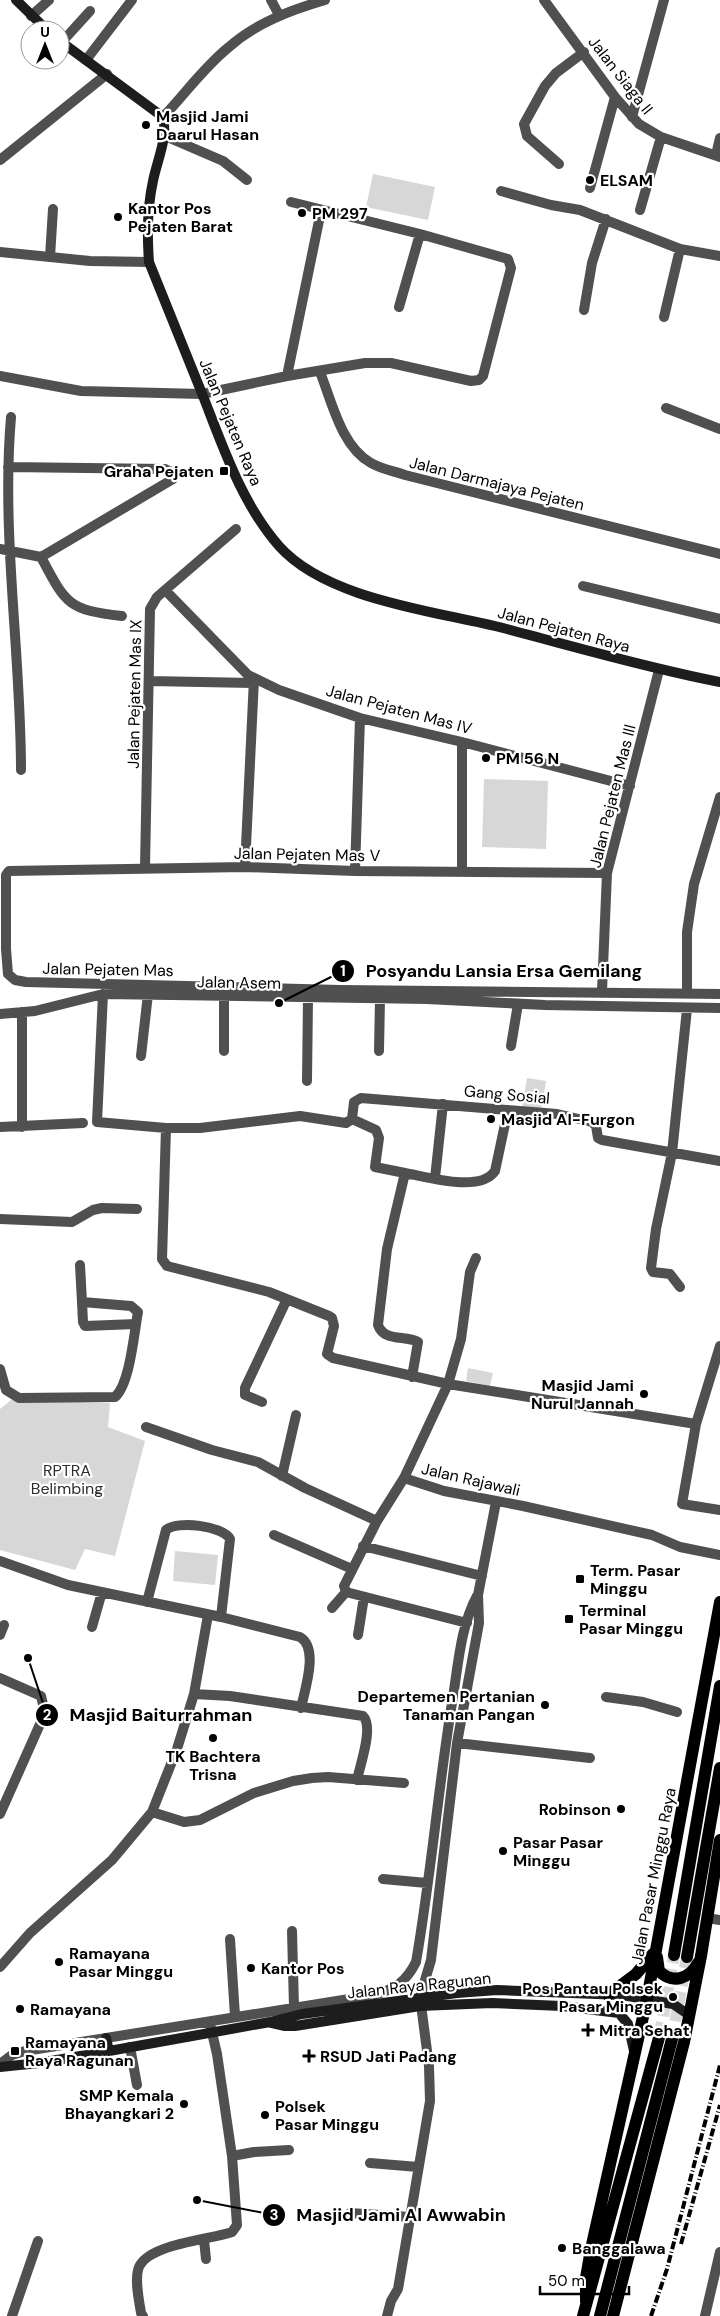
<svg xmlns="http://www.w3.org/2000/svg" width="720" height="2316" font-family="'DM Sans',sans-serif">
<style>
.green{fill:#d7d7d7}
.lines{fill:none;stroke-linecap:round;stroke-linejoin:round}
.primary-tunnel{stroke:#d9d9d9;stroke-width:12;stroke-dasharray:12 6;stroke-linecap:butt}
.minor{stroke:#505050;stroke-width:10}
.tertiary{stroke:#505050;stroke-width:10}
.secondary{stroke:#1d1d1d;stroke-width:10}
.primary{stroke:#000;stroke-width:12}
.rail{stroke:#000;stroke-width:4;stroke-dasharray:8 2.5 1 2.5;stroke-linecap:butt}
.poi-dot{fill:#000;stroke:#fff;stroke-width:2}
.labels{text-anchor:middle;stroke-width:4.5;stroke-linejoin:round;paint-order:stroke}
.street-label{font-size:16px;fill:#000;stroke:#fff}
.poi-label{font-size:16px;font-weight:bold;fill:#000;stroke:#fff;text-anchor:start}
.park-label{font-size:16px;fill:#2e2e2e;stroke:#fff}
.leader{fill:none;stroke:#000;stroke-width:2}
.callout-dot{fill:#000;stroke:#fff;stroke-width:2}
.mark-label{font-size:15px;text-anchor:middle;font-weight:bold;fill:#fff}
.callout-label{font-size:18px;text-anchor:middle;font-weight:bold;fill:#000;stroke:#fff;stroke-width:4.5;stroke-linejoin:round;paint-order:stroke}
</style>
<rect width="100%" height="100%" fill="#fff"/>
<path class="green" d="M373,174l62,13 -7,33 -62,-13z
M484,779l64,2 -2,68 -64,-2z
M527,1078l19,3 -5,30 -19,-3z
M468,1368l25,5 -3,13 -24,-5z
M11,1400l99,3 -2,24 37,14 -30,115 -30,-7 -10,21 -75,-20v-141z
M175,1551l43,4 -3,30 -42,-4z"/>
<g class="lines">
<path class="primary-tunnel" d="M660,2034l14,-79
M672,2039l15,-82"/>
<path class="minor" d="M271,0l8,15
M544,0l71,97 24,27 22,13 59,20
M31,16l18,-16
M61,43l29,-32
M86,60l46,-60
M163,117c22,-23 41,-50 66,-70 27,-24 62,-37 96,-47
M632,117l32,-117
M165,136l58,25 24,19
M716,155l4,-17
M0,160l107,-86
M559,164l-32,-28 -3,-12 21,-38 11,-13 28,-21
M590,188l25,-91
M501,191l50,14 29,5 100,39 40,7
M640,210l21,-73
M50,257l3,-48
M399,307l21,-73
M584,310l8,-47 14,-44
M664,317l16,-68
M320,372c12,30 21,74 51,91 10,6 23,8 34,12l315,79
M287,376l34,-165
M202,394l85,-18 78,-13h26l80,18 8,-1 4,-4 28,-108 -3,-9 -88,-25 -129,-32
M666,408l54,21
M11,417c-10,117 10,236 10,353
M0,549l41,8 132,-78 2,-5 -10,-5 -157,-2
M41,557c25,47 27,53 81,59
M583,586l137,33
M165,590l83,85 31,15 81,28 102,24 168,44
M149,681l104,2
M145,867l5,-258 7,-12 79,-68
M245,867l9,-188
M355,871l5,-153
M462,871v-129
M607,873l-252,-2 -110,-4 -236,4 -3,4v74l2,25 7,6 11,2 314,8 380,4
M602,991l5,-118 52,-203
M687,993v-61l7,-48 26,-87
M103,994l-6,128 69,6h34l100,-12 46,7 6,-4 24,11 3,8 -4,29 30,6 -18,76 -9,76c6,17 27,10 40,17l-6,35
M224,997v54
M22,1012v115
M0,1014l35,-3 68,-17 324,5 118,6 175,3
M511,1046l7,-42
M379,1051l1,-52
M141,1056l7,-62
M307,1081l1,-83
M352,1119l2,-17 7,-4 196,16 35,8 4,4 2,12 4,2 118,21
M0,1127l83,-4
M166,1128l-4,131 5,7 102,26 60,24 3,2 2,8 -7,28 6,4 115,26 248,40
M405,1173c22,4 75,20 90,-2l13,-61
M435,1178l8,-74
M0,1219l72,3 21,-12 9,-2 35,1
M80,1265l2,37
M680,1287l-10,-13 -17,-2 -2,-4 5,-39 16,-76 15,-144
M720,1346l-24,78 -14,80 38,6
M0,1369l6,21 13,8 96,-1c15,-13 19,-64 23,-85l-7,-6 -49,-4 1,20 2,4 51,-2
M262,1402l-17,-7v-7l42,-89
M146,1427l66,23 46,12 47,26 72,33
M282,1476l14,-61
M404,1478l40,13 79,15 129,29 28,12 40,8
M274,1535l78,34
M363,1546l119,30
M0,1561l68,24 153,32 79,20c19,11 5,52 1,71
M147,1602l19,-72c11,-10 57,-4 64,9l-9,78
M332,1608l14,-16
M467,1623l-121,-31 -2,-6 33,-65 27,-43 44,-94 13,-45 9,-67 6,-14
M92,1627l10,-35
M0,1635l4,-10
M358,1635l6,-38
M0,1678l41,18 4,17 -45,101
M194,1694l36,2 133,20c11,11 -3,49 -6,64
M606,1697l37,5 34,10
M457,1743l133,15
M152,1812l32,10 16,-2 54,-27 39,-12 19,-3 16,-1 76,6
M383,1879l44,4
M707,1918l13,2
M292,1931l2,76
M230,1939l5,77
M0,1967l30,-34 82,-73 40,-48 25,-63 17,-55 14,-79
M130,2047l7,38
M0,2064l12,-9 13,-4 349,-56c21,-6 32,-13 42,-33 15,-86 22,-173 36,-259 6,-35 8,-76 25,-107
M232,2156l22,-4 35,-2
M370,2163l48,4
M350,2213l60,4
M204,2240l2,19
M12,2316l26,-75
M143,2316l-2,-3c-2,-13 -6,-30 -3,-43 6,-26 72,-30 94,-38l5,-7 -5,-69 -15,-102 -7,-30
M387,2316l4,-15 7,-12 32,-188 -1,-35 -9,-69 11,-37 26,-217 22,-120 -1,-28 18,-93
M705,2316l15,-64"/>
<path class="tertiary" d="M0,252l90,9 59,1
M0,376l81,15 121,3"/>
<path class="secondary" d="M16,0l31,30
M60,41l103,76c5,22 -6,43 -10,64 -6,27 -6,54 -4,81 18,44 36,89 54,134 20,51 39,108 76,150 48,54 157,65 224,82 73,19 144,40 217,54
M271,2023l13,3h11l125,-20 72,-3 70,3 57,7 9,11 6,27
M106,2038l3,13
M0,2067l39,-4 59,-10 172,-31 32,-8 155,-21 40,-3 125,5 51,9 16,11"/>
<path class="primary" d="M674,1955l46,-269
M657,1957l2,14c14,14 31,7 39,-8
M687,1957l33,-189
M608,1995l28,-21 17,-20
M586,2302v-24l5,-29 56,-250 73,-397
M583,2316l77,-282
M600,2316l72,-277
M613,2316l71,-274 17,-86 19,-116"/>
<path class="rail" d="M681,2244l39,-139
M651,2316l16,-47 53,-204"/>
</g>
<g class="poi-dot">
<circle cx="146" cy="125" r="5"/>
<circle cx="590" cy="180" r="5"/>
<circle cx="302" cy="213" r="5"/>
<circle cx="118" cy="217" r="5"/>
<rect x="219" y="466" width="10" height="10" rx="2.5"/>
<circle cx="486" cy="758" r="5"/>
<circle cx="491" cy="1119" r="5"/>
<circle cx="644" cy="1394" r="5"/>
<rect x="575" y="1574" width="10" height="10" rx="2.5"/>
<rect x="564" y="1614" width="10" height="10" rx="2.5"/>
<circle cx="545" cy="1705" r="5"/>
<circle cx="213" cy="1738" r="5"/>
<circle cx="621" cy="1809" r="5"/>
<circle cx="503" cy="1851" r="5"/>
<circle cx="59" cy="1962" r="5"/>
<circle cx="251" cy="1968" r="5"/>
<circle cx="673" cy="1997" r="5"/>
<circle cx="20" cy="2009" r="5"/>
<path d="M585.5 2022.5h5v5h5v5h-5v5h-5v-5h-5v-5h5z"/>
<rect x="10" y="2046" width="10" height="10" rx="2.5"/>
<path d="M306.5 2048.5h5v5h5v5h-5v5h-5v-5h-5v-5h5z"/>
<circle cx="184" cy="2104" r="5"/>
<circle cx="265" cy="2115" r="5"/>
<circle cx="562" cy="2248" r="5"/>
</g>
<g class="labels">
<g class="street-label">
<text transform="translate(621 75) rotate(52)" y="6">Jalan Siaga II</text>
<text transform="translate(231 422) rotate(67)" y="6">Jalan Pejaten Raya</text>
<text transform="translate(497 483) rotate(14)" y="6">Jalan Darmajaya Pejaten</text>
<text transform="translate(564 629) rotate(15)" y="6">Jalan Pejaten Raya</text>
<text transform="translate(134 694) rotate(-89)" y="6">Jalan Pejaten Mas IX</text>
<text transform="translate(399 709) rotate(15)" y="6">Jalan Pejaten Mas IV</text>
<text transform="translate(612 796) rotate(-76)" y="6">Jalan Pejaten Mas III</text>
<text transform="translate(307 854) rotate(1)" y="6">Jalan Pejaten Mas V</text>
<text transform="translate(108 969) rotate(1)" y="6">Jalan Pejaten Mas</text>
<text transform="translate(239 982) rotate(1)" y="6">Jalan Asem</text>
<text transform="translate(507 1094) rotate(5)" y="6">Gang Sosial</text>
<text transform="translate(471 1479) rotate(13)" y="6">Jalan Rajawali</text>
<text transform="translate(653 1876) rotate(-79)" y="6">Jalan Pasar Minggu Raya</text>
<text transform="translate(419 1985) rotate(-6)" y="6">Jalan Raya Ragunan</text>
</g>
<g class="poi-label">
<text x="156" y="122">Masjid Jami<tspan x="156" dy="18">Daarul Hasan</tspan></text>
<text x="600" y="186">ELSAM</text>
<text x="128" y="214">Kantor Pos<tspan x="128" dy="18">Pejaten Barat</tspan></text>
<text x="312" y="219">PM 297</text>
<text x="214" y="477" text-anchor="end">Graha Pejaten</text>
<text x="496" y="764">PM 56 N</text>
<text x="501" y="1125">Masjid AI-Furgon</text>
<text x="634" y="1391" text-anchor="end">Masjid Jami<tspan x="634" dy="18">Nurul Jannah</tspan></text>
<text x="590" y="1576">Term. Pasar<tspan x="590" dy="18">Minggu</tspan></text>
<text x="579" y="1616">Terminal<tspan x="579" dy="18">Pasar Minggu</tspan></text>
<text x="535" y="1702" text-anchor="end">Departemen Pertanian<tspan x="535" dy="18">Tanaman Pangan</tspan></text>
<text x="213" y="1762" text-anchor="middle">TK Bachtera<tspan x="213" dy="18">Trisna</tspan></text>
<text x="611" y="1815" text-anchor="end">Robinson</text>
<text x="513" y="1848">Pasar Pasar<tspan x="513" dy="18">Minggu</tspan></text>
<text x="69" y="1959">Ramayana<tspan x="69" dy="18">Pasar Minggu</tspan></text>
<text x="261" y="1974">Kantor Pos</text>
<text x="663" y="1994" text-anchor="end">Pos Pantau Polsek<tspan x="663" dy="18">Pasar Minggu</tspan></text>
<text x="30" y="2015">Ramayana</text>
<text x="599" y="2036">Mitra Sehat</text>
<text x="25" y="2048">Ramayana<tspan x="25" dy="18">Raya Ragunan</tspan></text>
<text x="320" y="2062">RSUD Jati Padang</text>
<text x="174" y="2101" text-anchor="end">SMP Kemala<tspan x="174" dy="18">Bhayangkari 2</tspan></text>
<text x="275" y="2112">Polsek<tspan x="275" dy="18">Pasar Minggu</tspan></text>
<text x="572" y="2254">Banggalawa</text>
</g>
<g class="park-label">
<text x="67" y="1476">RPTRA<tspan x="67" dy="18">Belimbing</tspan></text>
</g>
</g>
<path class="leader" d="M279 1003L343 971M28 1658L47 1715M197 2200L274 2215"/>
<g class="callout-dot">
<circle cx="279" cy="1003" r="5"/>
<circle cx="28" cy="1658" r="5"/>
<circle cx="197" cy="2200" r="5"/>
<circle cx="343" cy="971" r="12"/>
<circle cx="47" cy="1715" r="12"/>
<circle cx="274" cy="2215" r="12"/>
</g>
<g class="mark-label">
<text x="343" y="976">1</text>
<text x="47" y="1720">2</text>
<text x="274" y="2220">3</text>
</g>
<g class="callout-label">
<text x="504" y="977">Posyandu Lansia Ersa Gemilang</text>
<text x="161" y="1721">Masjid Baiturrahman</text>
<text x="401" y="2221">Masjid Jami Al Awwabin</text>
</g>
<g transform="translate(45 45)"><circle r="24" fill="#ffffff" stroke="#999999"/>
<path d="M0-4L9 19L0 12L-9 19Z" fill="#000000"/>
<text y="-8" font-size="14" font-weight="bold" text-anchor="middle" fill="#000000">U</text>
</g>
<path d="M540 2286v8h89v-8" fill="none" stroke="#000000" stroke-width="2.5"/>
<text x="548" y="2286" font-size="15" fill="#000000" stroke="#ffffff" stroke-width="4" paint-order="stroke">50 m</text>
</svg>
